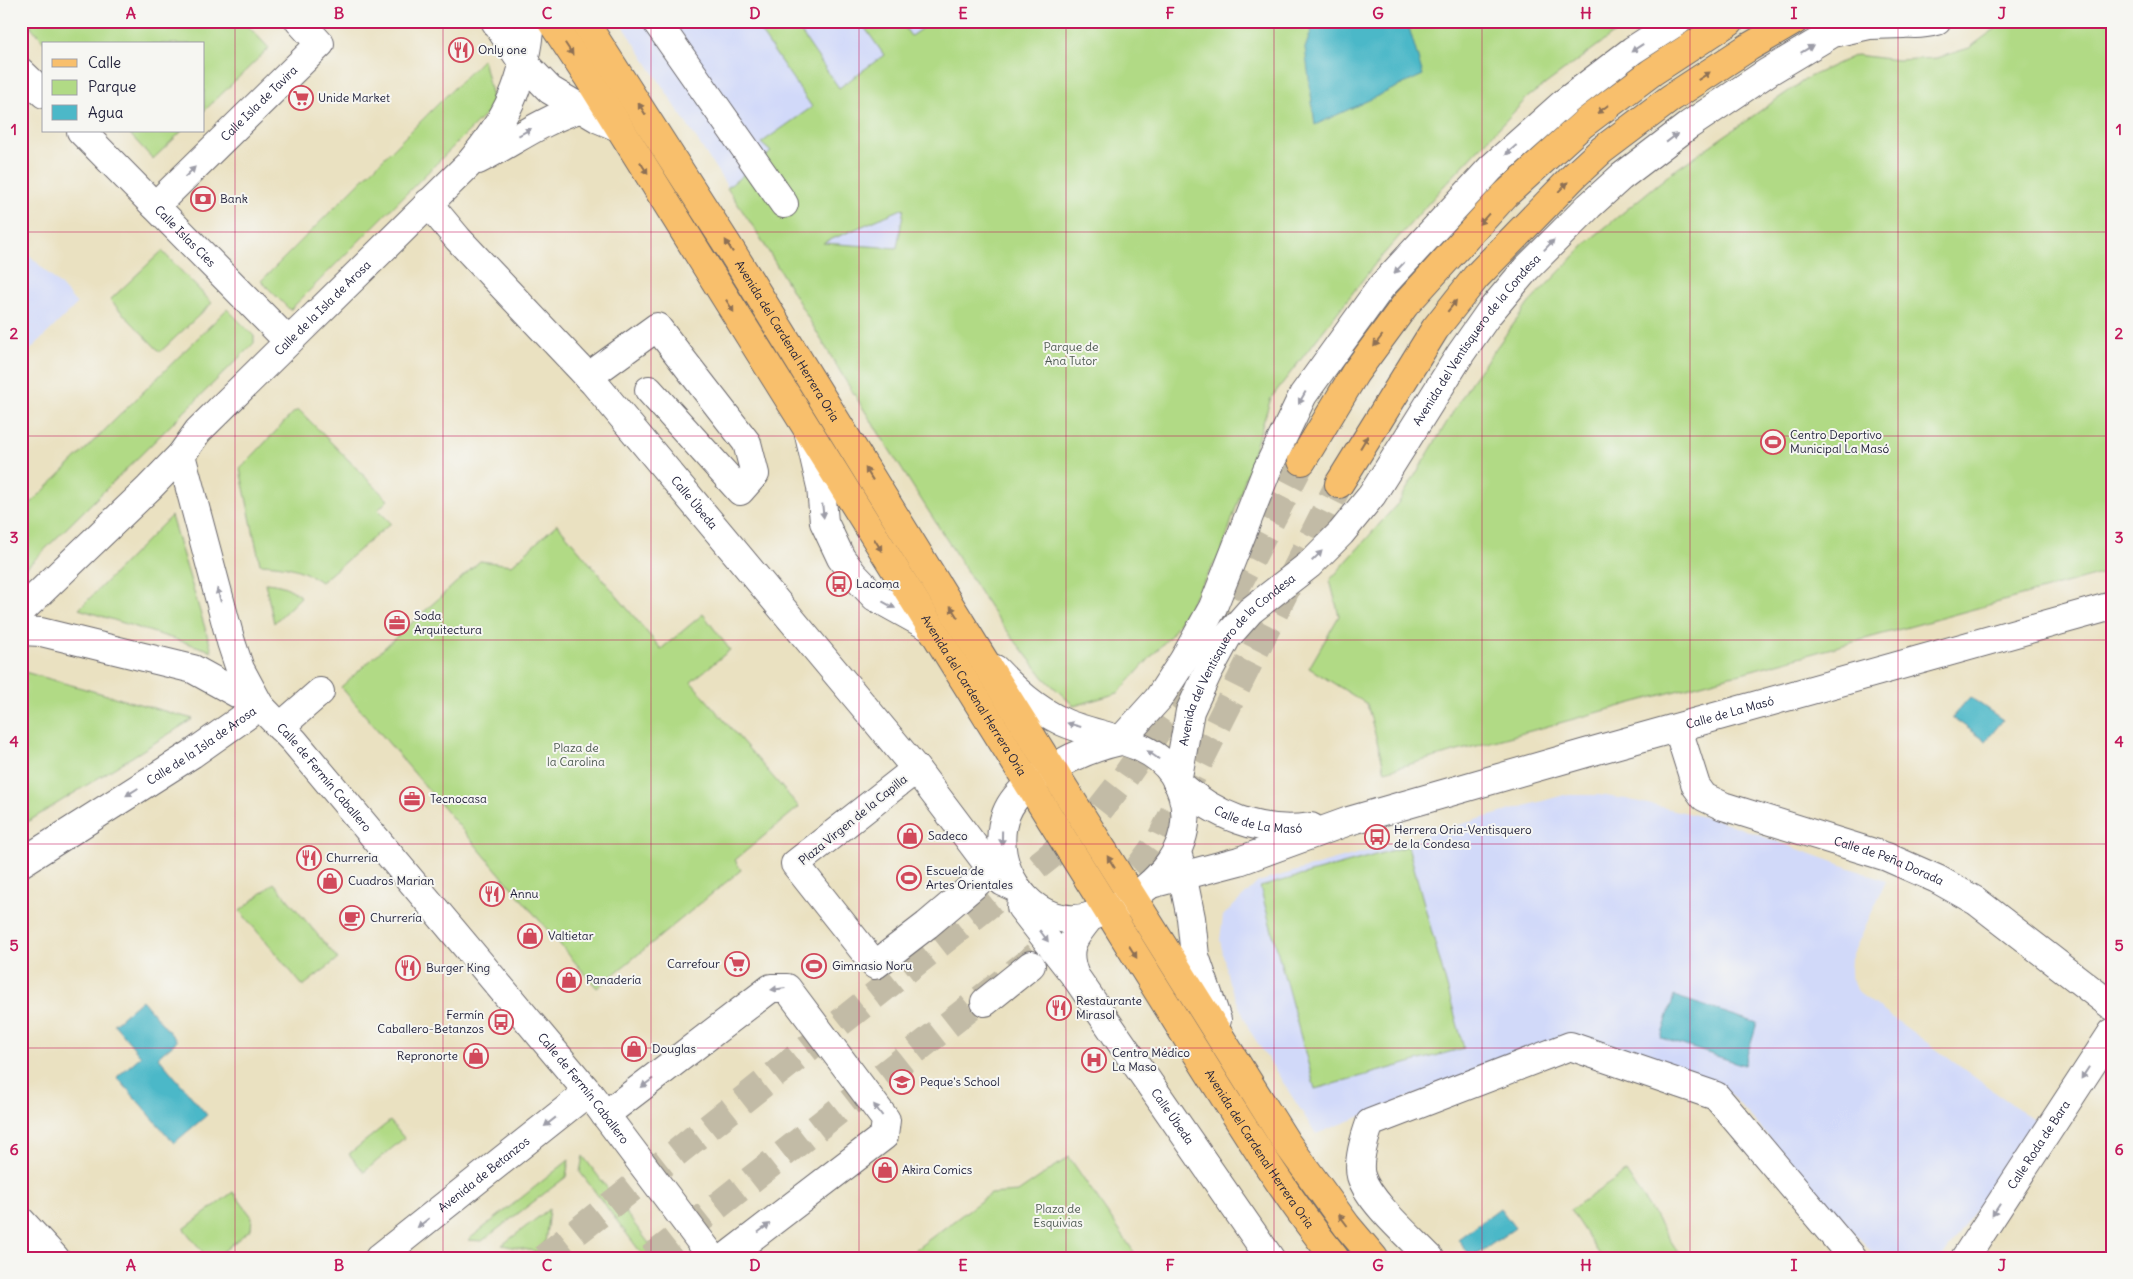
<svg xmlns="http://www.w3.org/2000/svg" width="2133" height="1279" font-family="Delius,sans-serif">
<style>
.built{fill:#d1d9f9}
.green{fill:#b1da85;stroke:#6a7e60;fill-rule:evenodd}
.water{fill:#4cb8c8;stroke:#376d82}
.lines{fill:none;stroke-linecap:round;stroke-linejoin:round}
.highway-tunnel{stroke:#c2bba6;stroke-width:28;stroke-dasharray:28 14;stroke-linecap:butt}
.minor-casing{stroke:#68656a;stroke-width:30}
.major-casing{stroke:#68656a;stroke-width:30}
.highway-casing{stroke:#68656a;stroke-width:30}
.minor{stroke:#fff;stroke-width:28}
.major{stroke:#f8bf6c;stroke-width:28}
.highway{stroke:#f8bf6c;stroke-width:28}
.oneway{fill:#9c9ca7}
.oneway2{fill:#8d7054}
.grid{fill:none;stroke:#c2185b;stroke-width:1;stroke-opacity:0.55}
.labels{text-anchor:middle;stroke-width:4;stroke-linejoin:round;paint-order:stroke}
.poi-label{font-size:12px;fill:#22223b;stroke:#f6f6f2;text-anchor:start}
.street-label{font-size:12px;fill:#22223b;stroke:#f6f6f2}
.park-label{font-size:12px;fill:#4d5951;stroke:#f6f6f2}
.neatline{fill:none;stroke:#c2185b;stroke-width:2}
.grid-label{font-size:16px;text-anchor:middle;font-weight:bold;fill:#c2185b}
</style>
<rect width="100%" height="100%" fill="#f6f6f2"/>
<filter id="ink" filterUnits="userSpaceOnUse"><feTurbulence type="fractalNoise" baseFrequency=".02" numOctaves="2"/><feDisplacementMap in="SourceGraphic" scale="10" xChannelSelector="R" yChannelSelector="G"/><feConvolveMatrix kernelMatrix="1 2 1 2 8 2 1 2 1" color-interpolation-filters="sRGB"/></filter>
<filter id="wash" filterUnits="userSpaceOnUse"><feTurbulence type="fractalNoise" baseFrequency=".0096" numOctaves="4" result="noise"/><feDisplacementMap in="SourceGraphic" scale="20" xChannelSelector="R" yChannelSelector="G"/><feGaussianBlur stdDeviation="1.12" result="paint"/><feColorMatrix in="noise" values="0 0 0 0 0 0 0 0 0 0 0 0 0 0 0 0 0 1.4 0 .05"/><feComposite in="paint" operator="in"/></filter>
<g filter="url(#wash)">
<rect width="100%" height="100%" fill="#eae1c1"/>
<path class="built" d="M620,21h479l-202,227 -75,-5 -64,-9z
M21,247l40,39 16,18 -56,55z
M1564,795h34l28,4 92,21 168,61 -35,77 -1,16 4,11 6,9 175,127 -93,137h-65l-154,-172 -156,-51 -251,99 -66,-103 -21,-48 -9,-43 3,-24 35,-34z"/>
<path class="green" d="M26,21h217l26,27 -65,63v-67h-158z
M753,21h40l46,67 45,-33 -24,-34h40l11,15 21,-15h699l-103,76 -87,92 -66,75 -104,134 -49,153 -50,83 -54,59 -44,13 -30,-28 -50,-64 -147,-231 -89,-149 -31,-46 44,-36 -10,-9 51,-36zM904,208l-7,40 -74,-5z
M2006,21h106v550l-727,200 -18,-67 -58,-36 30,-52 -9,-36 69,-78 72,-120 58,-79 62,-64 80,-66 138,-96 47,-22 41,5 40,-2 32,-10z
M483,59l11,47 -204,204 -29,-29z
M127,131h55l-29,28z
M162,251l50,52 -52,49 -50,-52z
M227,309l27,27v7l-233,230v-60z
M299,410l89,90 -10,10 13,13 -70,59c-20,-14 -37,-17 -61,-18l-20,-95 54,-57z
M171,516l41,135 -133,-42z
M557,524l104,125 42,-35 27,36 -39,32 108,125 -64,53 6,10 -144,118 -256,-301 139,-126 32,4z
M265,583c15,1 25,4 36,14l-27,26z
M21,671l172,48 -172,107z
M1408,846l56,202 -149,41 -55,-202z
M274,883l64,76 -35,27 -63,-75z
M390,1121l14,17 -40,34 -15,-18z
M583,1156l77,102h-15l-65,-86z
M1069,1157l69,101h-234l86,-64 28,-2z
M569,1160l-3,17 -84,64 -14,-1z
M1626,1172l56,86h-80l-32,-48z
M233,1192l19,25 -1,12 -36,29 -9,-2 -22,-27z
M549,1209l-5,44 -42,-8z"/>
<path class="water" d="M1315,21h92l16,54 -108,50 -10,-77z
M1970,697l33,23 -17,21 -34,-24z
M1674,996l83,27 -13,42 -83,-27z
M142,1000l35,41 -19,16 49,58 -33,28 -57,-66 24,-21 -27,-32z
M1500,1208l15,20 -43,30 -14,-19z"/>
</g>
<g filter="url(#ink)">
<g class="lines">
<path class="highway-tunnel" d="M1105,899l33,-30 23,-31 178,-354
M544,1258l506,-402 47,-43 26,-33 51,-73 128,-246
M651,1258l418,-328"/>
<defs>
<g id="minor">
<path d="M495,21l25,38 30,31 49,29 19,8"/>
<path d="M656,21l128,183"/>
<path d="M1899,21c11,5 26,3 38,0"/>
<path d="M21,72l23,22"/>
<path id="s1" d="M81,131l207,210"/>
<path d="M478,160c34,-17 64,-40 101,-51"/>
<path id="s2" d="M428,203l30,36 136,144 273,327 49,59 76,101 11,12 13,6"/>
<path id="s3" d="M155,206l165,-162 -21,-23"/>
<path d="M588,377l69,-50 90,116 8,31 -15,17 -91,-101"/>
<path d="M809,435l12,52 3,35 17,36 12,16 22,23 56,31"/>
<path d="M181,455l50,187 9,27 20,37"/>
<path id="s4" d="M21,611l128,-123 32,-33 17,-24 270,-266c39,-46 57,-83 62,-144"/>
<path id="s5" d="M21,631l20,1 152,37 67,37 34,35 294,351 125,166"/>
<path d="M995,669c20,21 40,40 68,53 35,16 86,16 110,52 18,29 16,61 -3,88 -15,21 -32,34 -55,45 -16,8 -36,15 -54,11 -44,-9 -71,-63 -55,-104 14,-37 78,-65 114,-73"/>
<path d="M280,727l40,-35"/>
<path id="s6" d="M1678,729l18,57 8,11 19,9 164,51 50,22 39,22 136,105"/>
<path d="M1120,741l38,-42 25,-38 30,-54 54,-137 36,-75 78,-108 110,-119 74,-66 68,-52 45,-29"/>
<path d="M916,769l-121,95 4,5 76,96 52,-40 65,-55"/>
<path id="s7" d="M1177,782l13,-71 18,-39 19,-35 23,-26 59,-46 32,-32 31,-38 89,-142 28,-40 37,-44 63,-63 32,-29 68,-52 79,-53 65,-39 36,-8 35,-1"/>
<path id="s8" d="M1177,782c36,33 84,53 134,45"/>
<path d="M1179,859l12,59 4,38 22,64"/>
<path id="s9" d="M21,863l171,-109 68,-48"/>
<path id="s10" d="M1151,884l88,-23 110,-40 237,-68 526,-147"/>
<path d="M1022,899l-1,8 54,69c-11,-28 -2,-38 16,-60"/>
<path id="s11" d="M1075,976l195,282"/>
<path d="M985,1002l46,-37"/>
<path d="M605,1115l166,-127h16l99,132 -2,16 -159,122"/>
<path d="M21,1221l34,37"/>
<path id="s12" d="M379,1258l209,-166"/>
<path d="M1430,1258c-20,-21 -61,-56 -69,-82 -4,-15 4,-39 9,-53l200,-77 146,50 137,162"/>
<path id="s13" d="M1965,1258l147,-225"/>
</g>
<g id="major">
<path id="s14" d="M551,21l37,56 606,972c45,71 88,143 141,209"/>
<path id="s15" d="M584,21l148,231 248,402 306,488 61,84 27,32"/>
</g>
<path id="highway" d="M1302,461l53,-88 50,-68 100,-110 78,-71 69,-52 78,-51
M1339,484l96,-155 41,-52 98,-101 28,-26 69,-52 78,-51 45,-26"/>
</defs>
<use href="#minor" class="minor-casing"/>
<use href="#major" class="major-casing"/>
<use href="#highway" class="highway-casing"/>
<use href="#minor" class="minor"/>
<use href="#major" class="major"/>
<use href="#highway" class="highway"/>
</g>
<defs><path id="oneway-solid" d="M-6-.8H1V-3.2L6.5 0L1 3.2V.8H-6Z" transform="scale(1.25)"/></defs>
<g class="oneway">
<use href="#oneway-solid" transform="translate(1637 48) rotate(146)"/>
<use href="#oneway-solid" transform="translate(1807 49) rotate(-31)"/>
<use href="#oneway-solid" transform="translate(525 132) rotate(-29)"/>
<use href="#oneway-solid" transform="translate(1672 138) rotate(-38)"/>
<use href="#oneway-solid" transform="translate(1511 150) rotate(138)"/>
<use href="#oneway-solid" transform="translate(190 172) rotate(-44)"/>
<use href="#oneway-solid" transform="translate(1549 245) rotate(-46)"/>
<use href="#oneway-solid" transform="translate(1399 268) rotate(133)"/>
<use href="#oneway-solid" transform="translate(1302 398) rotate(119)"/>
<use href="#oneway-solid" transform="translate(823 511) rotate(84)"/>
<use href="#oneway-solid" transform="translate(1317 556) rotate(-45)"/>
<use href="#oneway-solid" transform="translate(219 595) rotate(-105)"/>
<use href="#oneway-solid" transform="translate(889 605) rotate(28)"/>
<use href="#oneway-solid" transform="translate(1074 725) rotate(-164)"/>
<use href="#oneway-solid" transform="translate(1153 755) rotate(-145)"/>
<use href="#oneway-solid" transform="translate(132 792) rotate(148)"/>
<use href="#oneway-solid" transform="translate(1002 838) rotate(91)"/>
<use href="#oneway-solid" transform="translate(1044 936) rotate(53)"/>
<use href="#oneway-solid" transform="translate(778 989) rotate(173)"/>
<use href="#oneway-solid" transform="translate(2085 1073) rotate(123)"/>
<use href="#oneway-solid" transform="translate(647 1083) rotate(143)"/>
<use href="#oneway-solid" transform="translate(878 1110) rotate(-127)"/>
<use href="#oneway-solid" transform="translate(550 1122) rotate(142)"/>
<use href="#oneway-solid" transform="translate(1996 1210) rotate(123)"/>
<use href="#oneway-solid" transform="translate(423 1223) rotate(142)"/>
<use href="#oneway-solid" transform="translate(764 1228) rotate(-37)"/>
</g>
<g class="oneway2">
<use href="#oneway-solid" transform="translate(569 49) rotate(57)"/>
<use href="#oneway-solid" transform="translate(1704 76) rotate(-33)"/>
<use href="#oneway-solid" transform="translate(642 109) rotate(-122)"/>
<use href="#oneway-solid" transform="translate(1603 109) rotate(143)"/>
<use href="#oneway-solid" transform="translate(644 168) rotate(58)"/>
<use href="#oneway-solid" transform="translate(1563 187) rotate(-46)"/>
<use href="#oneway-solid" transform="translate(1484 219) rotate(132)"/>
<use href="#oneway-solid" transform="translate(729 246) rotate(-122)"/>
<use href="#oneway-solid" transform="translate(730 306) rotate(58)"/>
<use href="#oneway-solid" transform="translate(1452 306) rotate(-52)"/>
<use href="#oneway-solid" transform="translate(1378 341) rotate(127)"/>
<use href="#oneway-solid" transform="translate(1364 442) rotate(-59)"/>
<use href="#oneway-solid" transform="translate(869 474) rotate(-122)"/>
<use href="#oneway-solid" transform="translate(878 545) rotate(58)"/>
<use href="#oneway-solid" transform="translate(954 612) rotate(-122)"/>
<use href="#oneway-solid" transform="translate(1111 862) rotate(-122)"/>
<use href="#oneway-solid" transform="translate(1133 952) rotate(58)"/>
<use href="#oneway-solid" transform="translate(1343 1220) rotate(-127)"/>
</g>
</g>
<path class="grid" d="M235,21v1237M443,21v1237M651,21v1237M859,21v1237M1066,21v1237M1274,21v1237M1482,21v1237M1690,21v1237M1898,21v1237M21,232h2091M21,436h2091M21,640h2091M21,844h2091M21,1048h2091"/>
<defs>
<symbol id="restaurant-ring" viewBox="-11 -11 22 22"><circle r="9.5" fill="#f6f6f2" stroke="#d1495b" stroke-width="1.5"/><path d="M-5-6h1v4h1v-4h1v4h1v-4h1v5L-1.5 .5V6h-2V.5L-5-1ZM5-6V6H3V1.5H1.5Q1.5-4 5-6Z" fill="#d1495b"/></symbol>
<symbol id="supermarket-ring" viewBox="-11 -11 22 22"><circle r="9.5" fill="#f6f6f2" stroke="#d1495b" stroke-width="1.5"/><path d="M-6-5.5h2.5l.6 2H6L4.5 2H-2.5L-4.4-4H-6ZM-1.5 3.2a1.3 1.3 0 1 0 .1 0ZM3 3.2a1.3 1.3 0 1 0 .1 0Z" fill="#d1495b"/></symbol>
<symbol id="bank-ring" viewBox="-11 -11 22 22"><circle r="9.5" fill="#f6f6f2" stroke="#d1495b" stroke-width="1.5"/><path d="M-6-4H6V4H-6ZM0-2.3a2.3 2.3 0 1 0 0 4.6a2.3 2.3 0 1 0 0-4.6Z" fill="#d1495b"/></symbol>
<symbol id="stadium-ring" viewBox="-11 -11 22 22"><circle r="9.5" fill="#f6f6f2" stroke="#d1495b" stroke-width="1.5"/><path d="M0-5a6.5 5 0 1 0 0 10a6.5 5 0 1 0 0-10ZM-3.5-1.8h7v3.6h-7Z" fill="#d1495b"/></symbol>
<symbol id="bus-ring" viewBox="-11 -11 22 22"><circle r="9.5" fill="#f6f6f2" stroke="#d1495b" stroke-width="1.5"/><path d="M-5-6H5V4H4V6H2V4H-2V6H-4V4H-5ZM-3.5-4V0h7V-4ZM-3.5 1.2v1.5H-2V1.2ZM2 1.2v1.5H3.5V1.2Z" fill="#d1495b"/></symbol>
<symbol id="office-ring" viewBox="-11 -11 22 22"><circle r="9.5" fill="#f6f6f2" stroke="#d1495b" stroke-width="1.5"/><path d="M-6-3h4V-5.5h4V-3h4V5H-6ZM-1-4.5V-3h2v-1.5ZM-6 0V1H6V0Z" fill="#d1495b"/></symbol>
<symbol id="shop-ring" viewBox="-11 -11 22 22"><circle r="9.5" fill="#f6f6f2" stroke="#d1495b" stroke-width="1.5"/><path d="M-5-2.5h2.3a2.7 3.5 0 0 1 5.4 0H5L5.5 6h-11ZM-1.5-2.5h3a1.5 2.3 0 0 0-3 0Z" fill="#d1495b"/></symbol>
<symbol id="cafe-ring" viewBox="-11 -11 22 22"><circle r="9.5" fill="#f6f6f2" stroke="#d1495b" stroke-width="1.5"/><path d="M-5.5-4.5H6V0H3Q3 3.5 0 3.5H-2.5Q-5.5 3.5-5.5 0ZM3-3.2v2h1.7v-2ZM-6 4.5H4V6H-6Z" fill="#d1495b"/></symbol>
<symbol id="hospital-ring" viewBox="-11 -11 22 22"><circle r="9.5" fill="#f6f6f2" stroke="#d1495b" stroke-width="1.5"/><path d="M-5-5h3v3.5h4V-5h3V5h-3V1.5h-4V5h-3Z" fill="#d1495b"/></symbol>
<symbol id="school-ring" viewBox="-11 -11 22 22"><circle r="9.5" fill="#f6f6f2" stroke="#d1495b" stroke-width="1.5"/><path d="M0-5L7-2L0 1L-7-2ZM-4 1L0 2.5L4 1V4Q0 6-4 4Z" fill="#d1495b"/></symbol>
</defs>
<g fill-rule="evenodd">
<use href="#restaurant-ring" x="447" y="36" width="28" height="28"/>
<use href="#supermarket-ring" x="287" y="84" width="28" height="28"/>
<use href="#bank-ring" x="189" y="185" width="28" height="28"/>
<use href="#stadium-ring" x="1759" y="428" width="28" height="28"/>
<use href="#bus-ring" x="825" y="570" width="28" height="28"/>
<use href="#office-ring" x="383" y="609" width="28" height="28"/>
<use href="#office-ring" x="398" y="785" width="28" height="28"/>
<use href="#shop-ring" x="896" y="822" width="28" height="28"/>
<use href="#bus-ring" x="1363" y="823" width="28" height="28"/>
<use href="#restaurant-ring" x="295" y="844" width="28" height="28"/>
<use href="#stadium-ring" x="895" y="864" width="28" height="28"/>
<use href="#shop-ring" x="316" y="867" width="28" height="28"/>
<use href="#restaurant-ring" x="478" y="880" width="28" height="28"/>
<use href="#cafe-ring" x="338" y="904" width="28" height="28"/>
<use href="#shop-ring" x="516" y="922" width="28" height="28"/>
<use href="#supermarket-ring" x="723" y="950" width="28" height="28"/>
<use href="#stadium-ring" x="800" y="952" width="28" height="28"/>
<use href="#restaurant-ring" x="394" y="954" width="28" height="28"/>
<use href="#shop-ring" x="555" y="966" width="28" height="28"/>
<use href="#restaurant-ring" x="1045" y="994" width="28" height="28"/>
<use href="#bus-ring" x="487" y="1008" width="28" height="28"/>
<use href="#shop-ring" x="620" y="1035" width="28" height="28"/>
<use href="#shop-ring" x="462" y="1042" width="28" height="28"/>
<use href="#hospital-ring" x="1080" y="1046" width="28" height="28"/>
<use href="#school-ring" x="888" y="1068" width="28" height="28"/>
<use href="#shop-ring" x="871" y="1156" width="28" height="28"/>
</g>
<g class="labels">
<g class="poi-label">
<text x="478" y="54">Only one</text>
<text x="318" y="102">Unide Market</text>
<text x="220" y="203">Bank</text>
<text x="1790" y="439">Centro Deportivo<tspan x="1790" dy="14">Municipal La Masó</tspan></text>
<text x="856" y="588">Lacoma</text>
<text x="414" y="620">Soda<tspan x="414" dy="14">Arquitectura</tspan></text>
<text x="430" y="803">Tecnocasa</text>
<text x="1394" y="834">Herrera Oria-Ventisquero<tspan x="1394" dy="14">de la Condesa</tspan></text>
<text x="928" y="840">Sadeco</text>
<text x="326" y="862">Churreria</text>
<text x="926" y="875">Escuela de<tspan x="926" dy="14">Artes Orientales</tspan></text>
<text x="348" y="885">Cuadros Marian</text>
<text x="510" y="898">Annu</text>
<text x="370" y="922">Churrería</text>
<text x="548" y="940">Valtietar</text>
<text x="720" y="968" text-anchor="end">Carrefour</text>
<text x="832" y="970">Gimnasio Noru</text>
<text x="426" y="972">Burger King</text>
<text x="586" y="984">Panadería</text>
<text x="1076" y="1005">Restaurante<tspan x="1076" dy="14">Mirasol</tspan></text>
<text x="484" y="1019" text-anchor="end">Fermín<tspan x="484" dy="14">Caballero-Betanzos</tspan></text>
<text x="652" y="1053">Douglas</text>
<text x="1112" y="1057">Centro Médico<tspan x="1112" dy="14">La Maso</tspan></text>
<text x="458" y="1060" text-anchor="end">Repronorte</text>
<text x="920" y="1086">Peque's School</text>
<text x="902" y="1174">Akira Comics</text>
</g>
<g class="street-label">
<text dy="4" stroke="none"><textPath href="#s3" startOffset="146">Calle Isla de Tavira</textPath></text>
<text dy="4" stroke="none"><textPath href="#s1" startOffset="148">Calle Islas Cíes</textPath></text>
<text dy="4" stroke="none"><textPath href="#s4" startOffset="428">Calle de la Isla de Arosa</textPath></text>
<text dy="4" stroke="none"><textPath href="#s7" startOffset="546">Avenida del Ventisquero de la Condesa</textPath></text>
<text dy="4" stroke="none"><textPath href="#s15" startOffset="379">Avenida del Cardenal Herrera Oria</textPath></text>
<text dy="4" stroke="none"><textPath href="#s2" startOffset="401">Calle Úbeda</textPath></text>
<text dy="4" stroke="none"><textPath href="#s7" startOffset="141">Avenida del Ventisquero de la Condesa</textPath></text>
<text dy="4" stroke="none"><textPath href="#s14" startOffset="796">Avenida del Cardenal Herrera Oria</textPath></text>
<text dy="4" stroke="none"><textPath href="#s10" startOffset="604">Calle de La Masó</textPath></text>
<text dy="4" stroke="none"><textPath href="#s9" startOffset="215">Calle de la Isla de Arosa</textPath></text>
<text dy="4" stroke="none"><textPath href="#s5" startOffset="349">Calle de Fermín Caballero</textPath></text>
<text dy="4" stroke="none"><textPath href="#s8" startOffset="92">Calle de La Masó</textPath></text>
<text transform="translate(853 820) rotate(-39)" y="4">Plaza Virgen de la Capilla</text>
<text dy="4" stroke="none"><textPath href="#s6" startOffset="269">Calle de Peña Dorada</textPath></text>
<text dy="4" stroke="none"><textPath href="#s5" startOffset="754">Calle de Fermín Caballero</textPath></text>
<text dy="4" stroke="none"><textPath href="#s11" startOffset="171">Calle Úbeda</textPath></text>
<text dy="4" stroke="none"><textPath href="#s13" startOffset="135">Calle Roda de Bara</textPath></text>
<text dy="4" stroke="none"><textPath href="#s14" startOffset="1332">Avenida del Cardenal Herrera Oria</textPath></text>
<text dy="4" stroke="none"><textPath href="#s12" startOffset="134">Avenida de Betanzos</textPath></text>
</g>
<g class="park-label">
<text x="1071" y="351">Parque de<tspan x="1071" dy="14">Ana Tutor</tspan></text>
<text x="576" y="752">Plaza de<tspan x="576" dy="14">la Carolina</tspan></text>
<text x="1058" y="1213">Plaza de<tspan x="1058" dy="14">Esquivias</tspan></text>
</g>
</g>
<rect width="2133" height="1279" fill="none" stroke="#f6f6f2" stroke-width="55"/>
<rect x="42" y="42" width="162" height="90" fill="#f6f6f2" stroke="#a1a1a9"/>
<rect x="52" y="59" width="25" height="8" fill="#f8bf6c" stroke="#a1a1a9"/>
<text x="88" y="68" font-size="15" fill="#22223b">Calle</text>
<rect x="52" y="80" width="25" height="15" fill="#b1da85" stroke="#a1a1a9"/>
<text x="88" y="92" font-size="15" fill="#22223b">Parque</text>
<rect x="52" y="105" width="25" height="15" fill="#4cb8c8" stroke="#a1a1a9"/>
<text x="88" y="118" font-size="15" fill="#22223b">Agua</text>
<rect x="28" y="28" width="2078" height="1224" class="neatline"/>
<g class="grid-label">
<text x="131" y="19">A</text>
<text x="339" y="19">B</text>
<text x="547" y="19">C</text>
<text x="755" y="19">D</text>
<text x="963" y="19">E</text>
<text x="1170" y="19">F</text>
<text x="1378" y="19">G</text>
<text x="1586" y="19">H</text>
<text x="1794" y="19">I</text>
<text x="2002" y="19">J</text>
<text x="14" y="135">1</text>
<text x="2119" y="135">1</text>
<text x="14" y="339">2</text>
<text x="2119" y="339">2</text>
<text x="14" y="543">3</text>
<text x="2119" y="543">3</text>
<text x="14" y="747">4</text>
<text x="2119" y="747">4</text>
<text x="14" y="951">5</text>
<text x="2119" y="951">5</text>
<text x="14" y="1155">6</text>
<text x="2119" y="1155">6</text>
<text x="131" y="1271">A</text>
<text x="339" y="1271">B</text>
<text x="547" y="1271">C</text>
<text x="755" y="1271">D</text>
<text x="963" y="1271">E</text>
<text x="1170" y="1271">F</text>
<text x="1378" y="1271">G</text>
<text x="1586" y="1271">H</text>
<text x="1794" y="1271">I</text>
<text x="2002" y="1271">J</text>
</g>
</svg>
